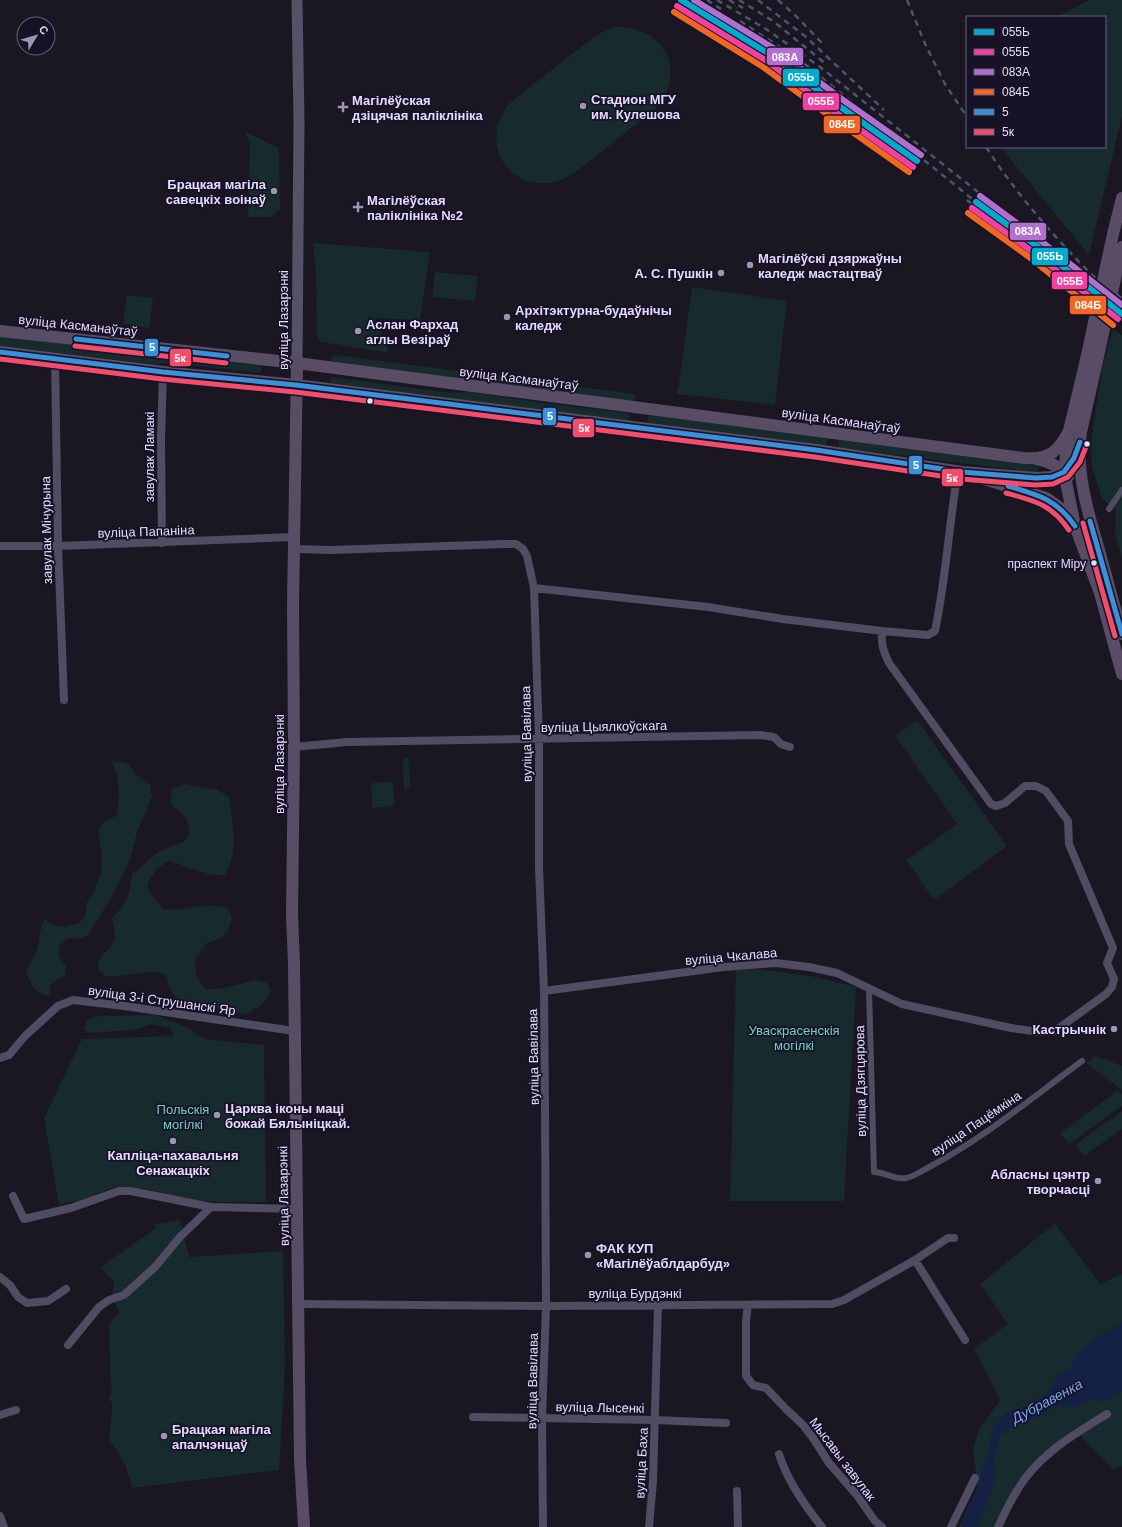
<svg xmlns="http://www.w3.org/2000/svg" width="1122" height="1527" font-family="Helvetica,sans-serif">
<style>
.green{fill:#172a2d}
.water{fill:#152144}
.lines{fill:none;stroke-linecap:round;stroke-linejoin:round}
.river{stroke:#152144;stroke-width:14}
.pedestrian{stroke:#504c61;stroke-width:6}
.minor{stroke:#504c61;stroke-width:8}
.secondary{stroke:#555166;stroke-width:11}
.primary{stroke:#594d65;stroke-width:12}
.rail{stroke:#4a5769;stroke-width:2.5;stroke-dasharray:6 5;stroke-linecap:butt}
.primary-bridge{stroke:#594d65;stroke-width:12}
.bus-1-casing{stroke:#181226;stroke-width:8}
.bus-2-casing{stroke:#181226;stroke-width:8}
.bus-1{stroke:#3a90db;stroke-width:5}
.bus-2{stroke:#f44d6c;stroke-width:5}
.rail-1-casing{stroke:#181226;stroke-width:9}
.rail-2-casing{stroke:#181226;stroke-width:9}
.rail-3-casing{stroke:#181226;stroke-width:9}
.rail-4-casing{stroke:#181226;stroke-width:9}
.rail-1{stroke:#00a9ce;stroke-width:6}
.rail-2{stroke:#f240a1;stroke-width:6}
.rail-3{stroke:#b36fd0;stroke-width:6}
.rail-4{stroke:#f26522;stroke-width:6}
.poi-dot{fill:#9d96af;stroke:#181226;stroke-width:1.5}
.bus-dot{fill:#e3dbfb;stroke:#181226;stroke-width:1.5}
.labels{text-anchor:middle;stroke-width:3.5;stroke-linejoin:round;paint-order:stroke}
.bus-label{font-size:12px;fill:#e3dbfb;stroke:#181226;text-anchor:end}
.poi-label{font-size:13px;font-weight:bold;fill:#e3dbfb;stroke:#181226;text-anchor:start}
.street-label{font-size:13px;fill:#e3dbfb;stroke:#181226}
.park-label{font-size:13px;fill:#6fd3c7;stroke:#181226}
.water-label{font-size:14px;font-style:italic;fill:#75a8ef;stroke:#181226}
.line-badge{stroke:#181226;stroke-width:1.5}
.badge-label{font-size:11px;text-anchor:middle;font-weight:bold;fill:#fff}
</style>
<rect width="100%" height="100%" fill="#1a1622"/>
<path class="green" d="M1090,0h32v116l-33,139 -84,-102 -3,-6h103v-130h-50z
M616,27c51,-1 73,48 37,84l-80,63c-54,33 -104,-29 -60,-74l81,-63 10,-6z
M248,133l31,15 1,61 -8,8h-24l2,-76 -5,-7z
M313,243l117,9 -10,68 -45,-2 14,35 -68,-11 -4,-5 -1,-64z
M435,272l43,4 -3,25 -43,-4z
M692,287l95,14 -12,104 -99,-11 3,-11z
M127,295l26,3 -4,30 -26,-4z
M1113,329l9,6v223l-7,-24 1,-25 -14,-10 -10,-32 -1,-27 11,-72z
M0,335l262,31 -1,7 -90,-10 -18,1 -153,-18z
M336,355l299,39 1,5 -3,3 -302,-40v-4z
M331,377l119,16 18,-1 82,12 77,9 3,4 -4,4 -295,-38z
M651,415l176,23 -1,8 -175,-22 -3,-2v-4z
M839,440l197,26 2,2v3l-3,1 -197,-24z
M917,720l90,126 -73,54 -28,-40 51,-36 -62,-88z
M403,758h6l1,31h-6z
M111,760l16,3 11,13 12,8 2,13 -15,35 -7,27 -20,40 -21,35 -6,4h-15l-9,8v10l7,11 -1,8 -14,9 -2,12c-14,-2 -19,-12 -23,-25 3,-7 8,-13 11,-20 3,-11 2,-23 8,-32l11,7 9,1 14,-4 6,-6 2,-15 8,-13 6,-16 1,-18 -4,-25 6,-8 13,-7c3,-21 3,-35 -6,-55z
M393,782l1,24 -22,2 -1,-25z
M185,784l33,6 11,7c4,26 10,54 -4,78 -22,2 -35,-9 -56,-14l-13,8 -9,16 4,9 12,15c23,3 43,-7 65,-1l4,9 -4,14 -9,8 -12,4 -12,16 1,16 9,14h14l22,-5 13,-4 13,3 4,9 -8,12 -17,11 -29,-7 -35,-3 -10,-12 -6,-18 -10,-3 -38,4h-13l-6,-6 -1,-9c15,-18 20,-17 14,-43 17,-17 17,-23 20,-45l7,-3 7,-8 14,-11 23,-9 7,-9c-1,-4 -2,-10 -3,-13 -7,-14 -20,-7 -15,-31z
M736,970h29l46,6 45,11 -12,214h-114z
M155,1015l29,11 21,13 59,6 2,157c-24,0 -49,1 -73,-2 -24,-4 -50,-15 -75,-13 -14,1 -27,11 -40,15l-3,-1 -16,4 -15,-87 38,-79 92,-3 -4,-8 -17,-4 -20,6 -43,3 -6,-3 3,-10 12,-4z
M1096,1056l26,10v24l-36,-27z
M1117,1091l5,3v12l-53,38 -9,-11z
M1122,1111v18l-38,27 -9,-11z
M180,1220l9,37 94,-6 2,116 -6,103 -147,18 -7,-24 -16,-25 3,-29v-7l-3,-4 2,-7 -2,-69 10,-11 -7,-16 2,-14 -13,-15 55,-39 -1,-4z
M1055,1223l45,61 22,-10v192l-8,4 -28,-27 -10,-15 -33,25 -26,29 -24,45h-34l19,-40 -5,-36 5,-20 22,-31 -26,-51 34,-25 -28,-40z"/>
<path class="water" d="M1122,1323v68l-19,11 -13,-3 -13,8 -14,-2 -8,2 -23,12 -16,4 -7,5 -3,4 -3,1 -3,4 -13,49 -2,3 -1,-3 6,-48 7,-15 10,-11 23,-8 17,-11 5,-6 6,-12 13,-7 5,-13 18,-15z"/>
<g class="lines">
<path class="river" d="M969,1527l16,-38 4,-18"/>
<path class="pedestrian" d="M1109,509l13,-19
M869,989l5,183c11,0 20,8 32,6 8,-1 17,-8 25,-12 54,-29 102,-69 151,-105"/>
<path class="minor" d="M55,359l3,187 6,154
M162,543l-1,-105 2,-66
M0,546h58l235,-9
M293,549l39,1 172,-6h12l7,5 4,7 7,32 5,151v129l5,123 1,115 1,200 -4,112 1,109
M534,588l174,19 75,12 99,12 46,4 7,-4c11,-53 14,-107 23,-160
M294,747l53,-5 413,-7 14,2 7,7 9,3
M544,991l180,-24 52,-4 33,4 28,6 65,31 109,24 29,4 15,-1 51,-37 6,-7 2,-8 -7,-16 6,-15 -44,-104 -1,-23 -22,-30 -10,-5h-11l-20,17 -9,3 -5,-2 -102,-141c-6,-13 -8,-18 -7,-32
M0,1058l9,-3 16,-19 33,-30 15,-6 51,6 170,25
M13,1196l11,23 47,-11 48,-17h12l80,16 86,2
M915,1260l50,80
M0,1277l10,8 8,12 9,6 21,-2 18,-12
M298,1304l248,2 286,-2 12,-4 71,-40 33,-22h6
M748,1305l-2,16v55l7,9 13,3 20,21 17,16 10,13 16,25 27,31 19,27 7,6
M68,1345l31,-38 10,-7 15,-5 31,-28 25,-30 31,-30
M0,1415l16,-5
M473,1417l182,3 71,3
M779,1454c8,26 26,52 43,73
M737,1491l1,36
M0,1516l4,11
M649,1527l4,-46 5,-176
M951,1527l24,-49
M998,1527c8,-17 17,-36 29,-51 21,-27 51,-44 80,-62"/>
<path class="secondary" d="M297,363l2,-242 -2,-121"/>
<path class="primary" d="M1113,234l9,-36
M0,331l297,32 727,95c25,2 34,-6 45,-27
M0,352l163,20 133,13 153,19 367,46 146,22 74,6 16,-1 12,-5 10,-14 6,-16
M1086,360l-17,71 -5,41 11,54 25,67 22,81
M1097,361l-16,71c-5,38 5,74 16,111 8,30 17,61 25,91
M297,363l-4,241 1,143 -2,169 2,48 6,495 4,68
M1036,459c13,3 24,7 32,18
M984,479l62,19 17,12 10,12"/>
<path class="rail" d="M695,0l68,43 31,22 92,73
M707,0l14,9
M717,0l49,29 54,38 302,239
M729,0l14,8
M739,0l34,21 53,43
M758,0l48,37 78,73
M778,0l18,16 26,27
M907,0l19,46 19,38 22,33
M740,21l61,40 175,141
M986,147c29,45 64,85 101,123 10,11 24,18 35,29
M967,200l155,121"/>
<path class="primary-bridge" d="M1086,360l27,-126
M1097,361l25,-114"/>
<defs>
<path id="bus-1" d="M76,339l151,17
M0,352l163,20 133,13 153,19 367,46 146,22 74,6 16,-1 12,-5 10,-14 6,-16
M1008,486c31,9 48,13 67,40
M1090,521l32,113"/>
<path id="bus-2" d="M75,346l151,17
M0,359l162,20 133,13 153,19 367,46 146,22 74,6 18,-1 15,-7 12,-15 7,-18
M1006,493c29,8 45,11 63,37
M1083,523l32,113"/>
</defs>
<use href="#bus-1" class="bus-1-casing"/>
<use href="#bus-2" class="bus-2-casing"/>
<use href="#bus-1" class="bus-1"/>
<use href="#bus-2" class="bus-2"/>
<defs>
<path id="rail-1" d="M681,0l90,55 68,51 78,55
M976,202l61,44 85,68"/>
<path id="rail-2" d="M677,6l90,55 68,51 78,55
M972,208l61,44 85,67"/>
<path id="rail-3" d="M694,0l81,49 68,51 78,55
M980,196l61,45 81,64"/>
<path id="rail-4" d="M674,12l89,55 68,50 78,55
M968,213l61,44 84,68"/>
</defs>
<use href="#rail-1" class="rail-1-casing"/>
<use href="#rail-2" class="rail-2-casing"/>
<use href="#rail-3" class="rail-3-casing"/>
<use href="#rail-4" class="rail-4-casing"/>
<use href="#rail-1" class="rail-1"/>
<use href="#rail-2" class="rail-2"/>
<use href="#rail-3" class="rail-3"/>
<use href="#rail-4" class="rail-4"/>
</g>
<g class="poi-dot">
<circle cx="583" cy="106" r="4"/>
<path d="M341 101h4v4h4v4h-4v4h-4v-4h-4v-4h4z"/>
<circle cx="274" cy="191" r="4"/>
<path d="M356 201h4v4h4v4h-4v4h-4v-4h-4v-4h4z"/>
<circle cx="750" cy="265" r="4"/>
<circle cx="721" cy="273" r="4"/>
<circle cx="507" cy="317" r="4"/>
<circle cx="358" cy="331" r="4"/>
<circle cx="1114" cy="1029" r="4"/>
<circle cx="217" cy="1115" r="4"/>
<circle cx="173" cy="1141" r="4"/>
<circle cx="1098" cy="1181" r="4"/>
<circle cx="588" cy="1255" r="4"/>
<circle cx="164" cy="1436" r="4"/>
</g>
<g class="bus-dot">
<circle cx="370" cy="401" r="3.5"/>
<circle cx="1087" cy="444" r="3.5"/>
<circle cx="1094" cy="563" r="3.5"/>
</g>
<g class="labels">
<g class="bus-label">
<text x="1086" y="568">праспект Міру</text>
</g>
<g class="poi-label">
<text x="591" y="104">Стадион МГУ<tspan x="591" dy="15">им. Кулешова</tspan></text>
<text x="352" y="105">Магілёўская<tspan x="352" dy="15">дзіцячая паліклініка</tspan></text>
<text x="266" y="189" text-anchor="end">Брацкая магіла<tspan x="266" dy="15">савецкіх воінаў</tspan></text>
<text x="367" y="205">Магілёўская<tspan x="367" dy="15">паліклініка №2</tspan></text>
<text x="758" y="263">Магілёўскі дзяржаўны<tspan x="758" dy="15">каледж мастацтваў</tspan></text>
<text x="713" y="278" text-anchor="end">А. С. Пушкін</text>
<text x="515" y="315">Архітэктурна-будаўнічы<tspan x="515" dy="15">каледж</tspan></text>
<text x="366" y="329">Аслан Фархад<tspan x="366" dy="15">аглы Везіраў</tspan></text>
<text x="1106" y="1034" text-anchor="end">Кастрычнік</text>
<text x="225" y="1113">Царква іконы маці<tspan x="225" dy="15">божай Бялыніцкай.</tspan></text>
<text x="173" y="1160" text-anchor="middle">Капліца-пахавальня<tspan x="173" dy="15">Сенажацкіх</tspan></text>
<text x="1090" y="1179" text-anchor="end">Абласны цэнтр<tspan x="1090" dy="15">творчасці</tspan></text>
<text x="596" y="1253">ФАК КУП<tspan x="596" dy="15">«Магілёўаблдарбуд»</tspan></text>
<text x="172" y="1434">Брацкая магіла<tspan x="172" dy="15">апалчэнцаў</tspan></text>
</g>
<g class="street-label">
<text transform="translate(283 320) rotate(-90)" y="5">вуліца Лазарэнкі</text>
<text transform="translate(78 325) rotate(6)" y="5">вуліца Касманаўтаў</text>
<text transform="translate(519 378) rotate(7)" y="5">вуліца Касманаўтаў</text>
<text transform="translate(841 420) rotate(8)" y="5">вуліца Касманаўтаў</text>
<text transform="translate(149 457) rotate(-90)" y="5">завулак Ламакі</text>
<text transform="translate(46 530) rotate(-91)" y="5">завулак Мічурына</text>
<text transform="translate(146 531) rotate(-2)" y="5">вуліца Папаніна</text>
<text transform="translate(604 726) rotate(-1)" y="5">вуліца Цыялкоўскага</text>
<text transform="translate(526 734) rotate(-91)" y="5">вуліца Вавілава</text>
<text transform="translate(279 764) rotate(-90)" y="5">вуліца Лазарэнкі</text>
<text transform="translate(731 956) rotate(-5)" y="5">вуліца Чкалава</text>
<text transform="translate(162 1000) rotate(8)" y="5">вуліца 3-і Струшанскі Яр</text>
<text transform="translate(533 1057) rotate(-91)" y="5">вуліца Вавілава</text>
<text transform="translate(860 1081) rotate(-91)" y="5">вуліца Дзягцярова</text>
<text transform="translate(976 1123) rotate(-34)" y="5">вуліца Пацёмкіна</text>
<text transform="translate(283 1196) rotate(-91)" y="5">вуліца Лазарэнкі</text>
<text x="635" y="1298">вуліца Бурдэнкі</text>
<text transform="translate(532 1381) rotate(-89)" y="5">вуліца Вавілава</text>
<text transform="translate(600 1407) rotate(1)" y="5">вуліца Лысенкі</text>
<text transform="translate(843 1459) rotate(53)" y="5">Мысавы завулак</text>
<text transform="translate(641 1463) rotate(-87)" y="5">вуліца Баха</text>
</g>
<g class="park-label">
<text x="794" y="1035">Уваскрасенскія<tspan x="794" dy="15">могілкі</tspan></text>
<text x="183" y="1114">Польскія<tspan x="183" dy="15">могілкі</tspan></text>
</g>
<g class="water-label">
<text transform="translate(1047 1401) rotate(-28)" y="5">Дубравенка</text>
</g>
</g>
<g class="line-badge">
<rect x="766" y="47" width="38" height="19" rx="4" fill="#b36fd0"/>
<rect x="782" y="68" width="38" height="19" rx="4" fill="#00a9ce"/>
<rect x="802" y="92" width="38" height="19" rx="4" fill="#f240a1"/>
<rect x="823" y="115" width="38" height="19" rx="4" fill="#f26522"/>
<rect x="1009" y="222" width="38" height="19" rx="4" fill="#b36fd0"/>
<rect x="1031" y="247" width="38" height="19" rx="4" fill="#00a9ce"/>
<rect x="1051" y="271" width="37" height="19" rx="4" fill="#f240a1"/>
<rect x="1069" y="295" width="38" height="20" rx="4" fill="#f26522"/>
<rect x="144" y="338" width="15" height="19" rx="4" fill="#3a90db"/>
<rect x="169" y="348" width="23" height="19" rx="4" fill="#f44d6c"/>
<rect x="542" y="407" width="15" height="19" rx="4" fill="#3a90db"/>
<rect x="572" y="418" width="23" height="20" rx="4" fill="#f44d6c"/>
<rect x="908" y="455" width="15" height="20" rx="4" fill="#3a90db"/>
<rect x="941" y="468" width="23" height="19" rx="4" fill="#f44d6c"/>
</g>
<g class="badge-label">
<text x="785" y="61">083А</text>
<text x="801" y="81">055Ь</text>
<text x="821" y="105">055Б</text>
<text x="842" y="128">084Б</text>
<text x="1028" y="235">083А</text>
<text x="1050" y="260">055Ь</text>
<text x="1070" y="285">055Б</text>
<text x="1088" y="309">084Б</text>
<text x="152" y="351">5</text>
<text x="180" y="362">5к</text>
<text x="550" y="420">5</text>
<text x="584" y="432">5к</text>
<text x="916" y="469">5</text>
<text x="952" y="482">5к</text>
</g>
<rect x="966" y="16" width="140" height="132" fill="#181226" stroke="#69627b"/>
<rect x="974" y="29" width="20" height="6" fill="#00a9ce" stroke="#69627b"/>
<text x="1002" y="36" font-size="12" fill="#e3dbfb">055Ь</text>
<rect x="974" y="49" width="20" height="6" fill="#f240a1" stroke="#69627b"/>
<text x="1002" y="56" font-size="12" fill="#e3dbfb">055Б</text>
<rect x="974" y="69" width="20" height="6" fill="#b36fd0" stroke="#69627b"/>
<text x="1002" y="76" font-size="12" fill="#e3dbfb">083А</text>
<rect x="974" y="89" width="20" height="6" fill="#f26522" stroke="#69627b"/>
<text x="1002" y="96" font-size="12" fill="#e3dbfb">084Б</text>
<rect x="974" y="109" width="20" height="6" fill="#3a90db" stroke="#69627b"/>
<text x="1002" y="116" font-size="12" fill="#e3dbfb">5</text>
<rect x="974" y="129" width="20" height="6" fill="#f44d6c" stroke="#69627b"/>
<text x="1002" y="136" font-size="12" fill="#e3dbfb">5к</text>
<g transform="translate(36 36) rotate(52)"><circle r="19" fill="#181226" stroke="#69627b"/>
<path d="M0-3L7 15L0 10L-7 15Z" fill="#9d96af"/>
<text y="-6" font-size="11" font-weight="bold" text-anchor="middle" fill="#e3dbfb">С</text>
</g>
</svg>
